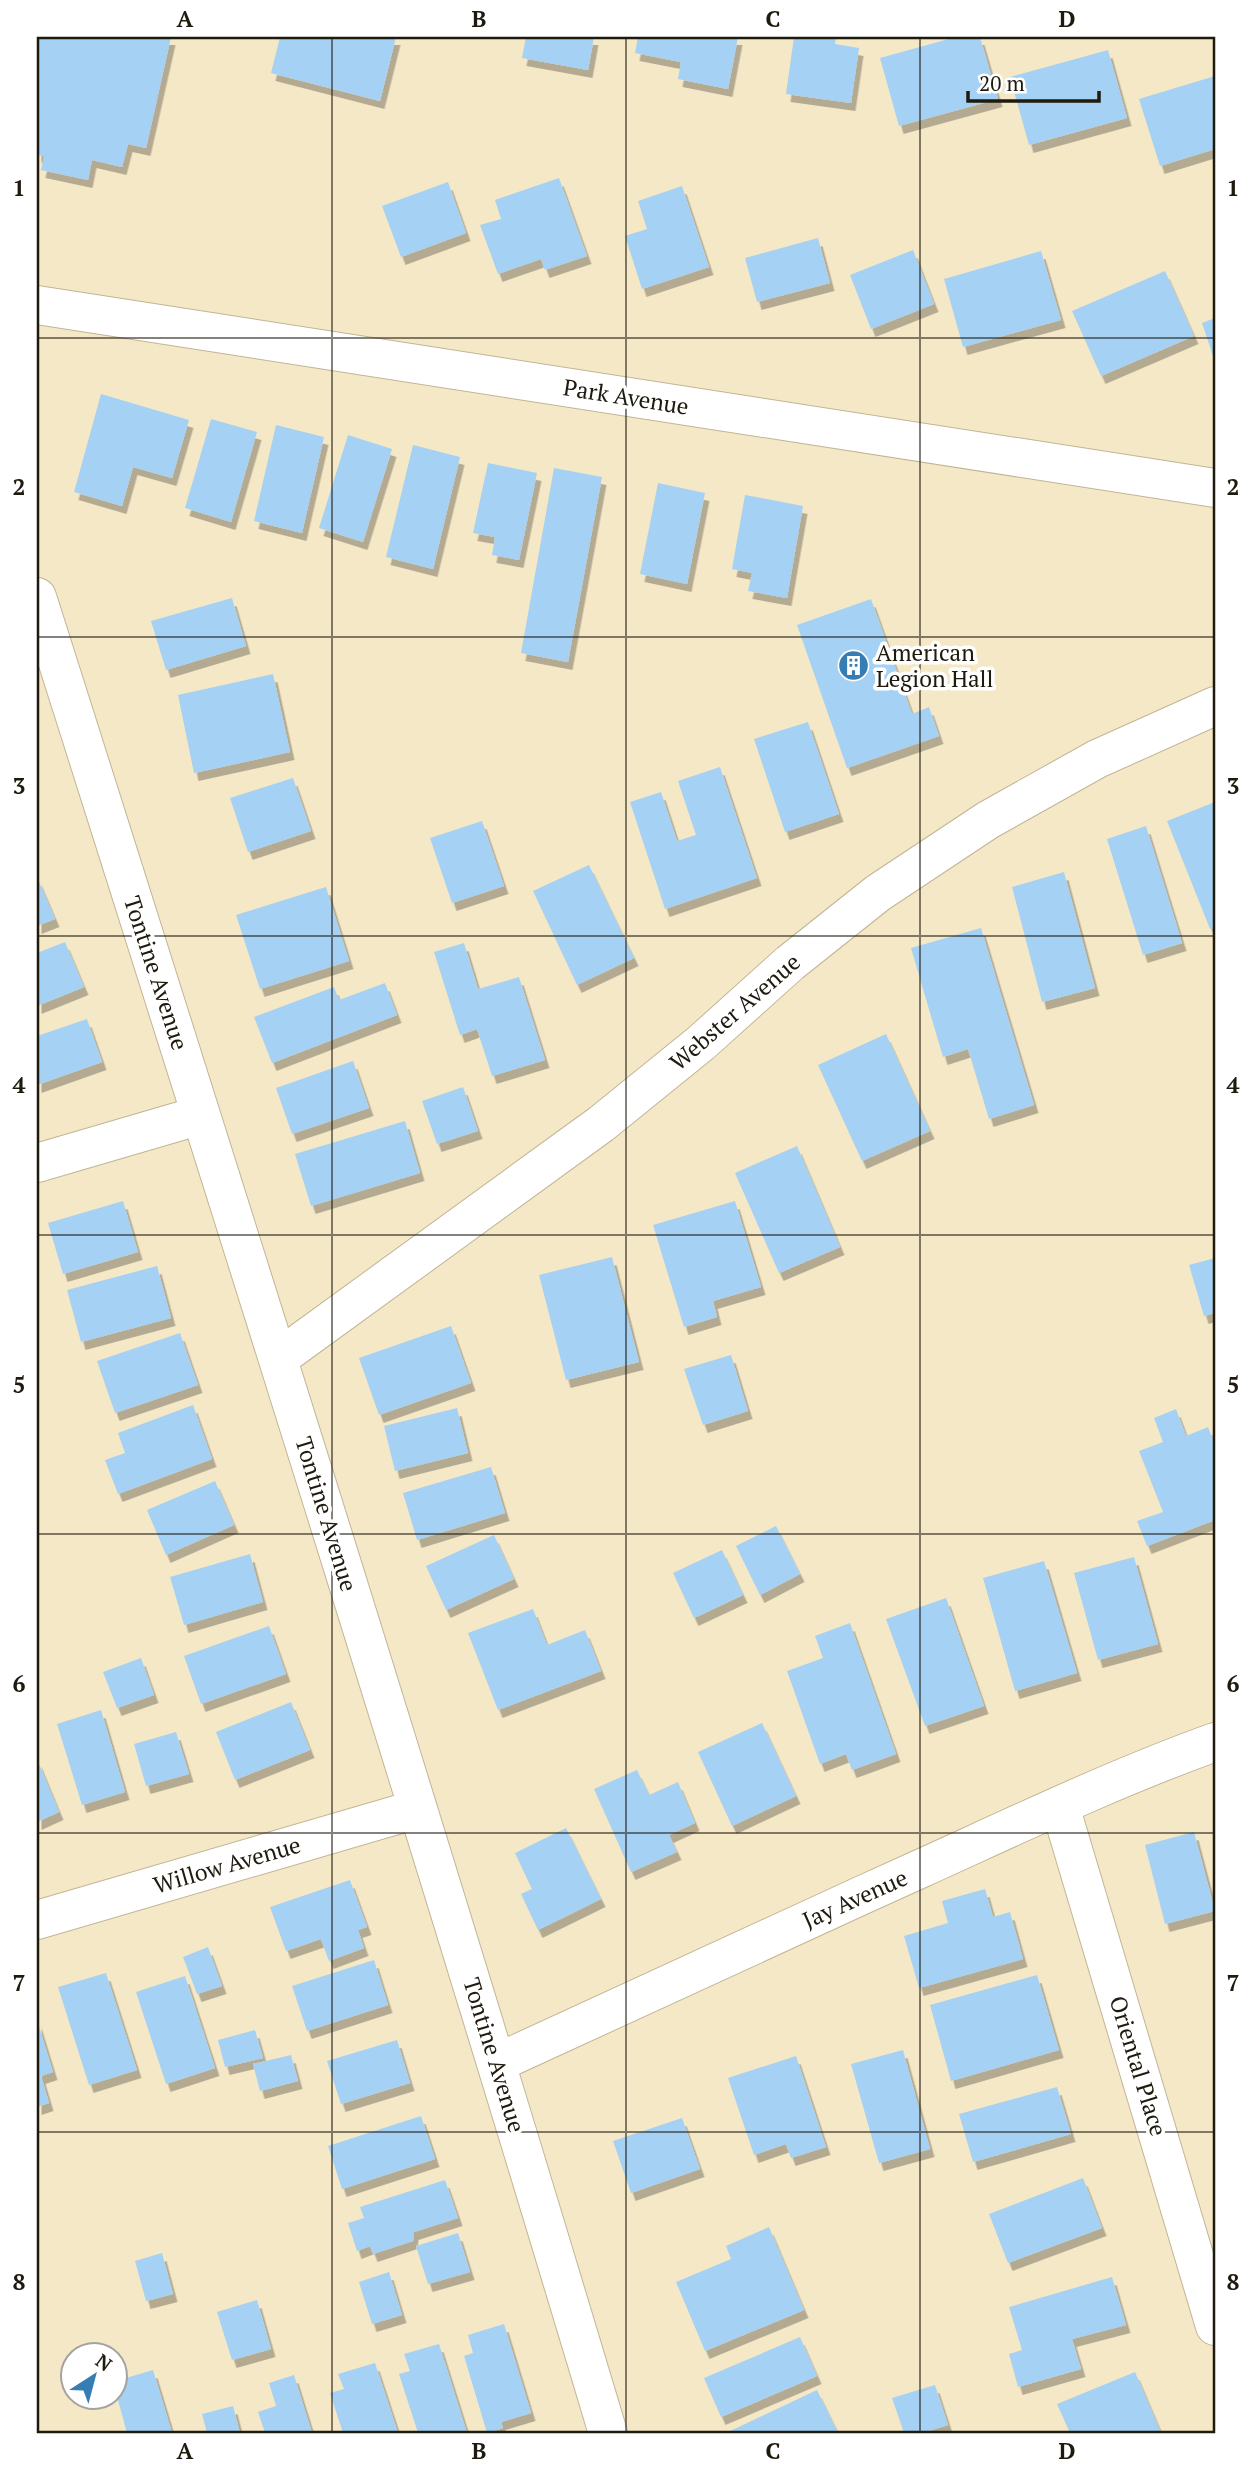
<svg xmlns="http://www.w3.org/2000/svg" width="1252" height="2470" font-family="'PT Serif',serif">
<style>
.building{fill:#a5d1f5;filter:url(#shadow)}
.lines{fill:none;stroke-linecap:round;stroke-linejoin:round}
.minor-casing{stroke:#c1b595;stroke-width:40}
.minor{stroke:#fff;stroke-width:38}
.grid{fill:none;stroke:#1e1a0e;stroke-width:2;stroke-opacity:0.55}
.labels{text-anchor:middle;stroke-width:7;stroke-linejoin:round;paint-order:stroke}
.street-label{font-size:23px;fill:#1e1a0e;stroke:#fff}
.poi-label{font-size:23px;fill:#1e1a0e;stroke:#fff;text-anchor:start}
.neatline{fill:none;stroke:#1e1a0e;stroke-width:2.5}
.grid-label{font-size:23px;text-anchor:middle;font-weight:bold;fill:#1e1a0e}
</style>
<defs>
<filter id="shadow"><feDropShadow dx="4.5" dy="8" stdDeviation="0" flood-color="#0004"/></filter>
</defs>
<rect width="100%" height="100%" fill="#f5e8c7"/>
<path class="building" d="M37,37h134l-25,111 -18,-4 -6,23 -30,-7 -4,20 -47,-10 3,-14 -7,-1z
M280,37h116l-16,64 -109,-28z
M526,37h68l-6,33 -66,-12z
M638,37h100l-10,52 -50,-10 3,-17 -46,-9z
M794,37h42l-1,7 24,4 -8,55 -65,-9z
M956,37h24l18,62 -99,27 -19,-68z
M1108,50l19,68 -98,27 -19,-68z
M1215,76v73l-55,17 -21,-67z
M559,178l28,78 -42,14 -4,-11 -43,15 -18,-49 21,-6 -6,-19z
M448,182l18,51 -65,24 -19,-51z
M682,186l27,81 -67,22 -17,-53 22,-7 -9,-28z
M818,238l12,45 -73,19 -12,-44z
M913,250l21,54 -63,25 -21,-54z
M1041,251l20,69 -98,27 -19,-68z
M1165,271l29,65 -93,40 -29,-65z
M1215,318v44l-13,-39z
M101,394l88,26 -17,58 -39,-11 -11,39 -48,-14z
M211,419l46,13 -26,90 -46,-14z
M276,425l48,12 -22,96 -48,-12z
M348,435l44,14 -29,93 -44,-14z
M413,445l47,12 -27,112 -47,-12z
M488,463l49,10 -18,87 -27,-5 3,-18 -22,-4z
M554,468l48,9 -34,185 -47,-9z
M658,483l47,10 -18,91 -47,-10z
M745,495l58,11 -16,92 -39,-7 4,-18 -20,-4z
M232,598l14,48 -80,24 -15,-49z
M871,599l41,115 17,-7 10,29 -92,32 -50,-143z
M273,674l17,78 -96,21 -16,-78z
M808,722l31,92 -54,18 -31,-93z
M720,767l37,111 -92,31 -35,-107 31,-10 16,49 19,-6 -18,-54z
M293,778l18,53 -63,21 -18,-54z
M1215,802v125l-5,2 -43,-108z
M482,821l22,65 -52,17 -22,-65z
M1146,826l36,117 -39,12 -36,-116z
M589,865l45,93 -57,27 -44,-94z
M1064,872l31,116 -53,14 -30,-115z
M37,877l18,42 -18,7z
M326,887l23,74 -89,28 -24,-74z
M981,928l53,177 -45,14 -21,-70 -25,8 -32,-109z
M65,942l19,45 -47,19v-53z
M464,943l14,46 41,-12 26,83 -53,16 -15,-47 -17,6 -26,-83z
M385,983l12,32 -125,48 -18,-46 80,-30 5,13z
M87,1019l15,43 -65,23v-49z
M886,1034l44,97 -68,30 -44,-96z
M353,1061l16,47 -77,26 -16,-46z
M463,1087l15,44 -41,13 -15,-43z
M405,1121l15,52 -109,33 -16,-52z
M797,1146l43,101 -61,26 -44,-100z
M123,1201l15,51 -75,22 -15,-51z
M735,1201l26,86 -48,14 4,16 -33,10 -31,-102z
M612,1257l27,105 -73,18 -27,-105z
M1215,1258v55l-11,3 -15,-51z
M157,1266l14,52 -90,24 -14,-52z
M451,1326l20,57 -92,32 -20,-57z
M180,1333l18,52 -83,28 -18,-52z
M731,1355l17,56 -45,14 -19,-56z
M193,1405l19,54 -94,35 -13,-34 20,-7 -7,-20z
M457,1408l11,45 -73,18 -11,-45z
M1176,1409l10,27 22,-9 7,18v75l-68,26 -10,-25 26,-9 -24,-61 24,-9 -9,-24z
M491,1467l14,46 -88,27 -14,-47z
M215,1481l19,44 -68,30 -19,-45z
M776,1526l24,48 -40,21 -24,-49z
M494,1535l20,44 -68,31 -20,-44z
M722,1550l21,45 -49,23 -21,-45z
M250,1554l13,48 -79,23 -14,-48z
M1134,1557l24,87 -60,16 -24,-87z
M1044,1561l33,112 -62,18 -32,-113z
M946,1598l38,108 -59,20 -39,-107z
M533,1609l14,36 38,-15 16,41 -103,39 -30,-77z
M850,1623l46,131 -44,16 -6,-16 -26,10 -33,-93 36,-13 -8,-22z
M269,1626l17,48 -85,30 -17,-48z
M141,1658l13,37 -37,13 -14,-36z
M291,1702l19,48 -75,30 -19,-48z
M101,1710l24,82 -43,13 -25,-81z
M762,1723l34,73 -64,30 -34,-74z
M176,1732l13,42 -43,12 -12,-42z
M37,1759l22,53 -22,10z
M637,1770l12,25 29,-13 17,41 -26,12 8,17 -46,20 -37,-83z
M566,1828l35,71 -63,31 -17,-36 11,-5 -17,-36z
M1194,1832l21,79 -50,13 -20,-79z
M350,1880l17,47 -9,3 6,18 -35,13 -8,-22 -35,12 -16,-44z
M985,1889l8,28 17,-5 13,47 -104,29 -15,-52 44,-13 -6,-22z
M208,1947l14,39 -25,8 -14,-37z
M374,1960l14,45 -81,26 -15,-45z
M106,1973l31,97 -48,15 -31,-98z
M1037,1975l22,75 -108,31 -21,-76z
M185,1976l30,92 -49,16 -30,-92z
M37,2020l16,52 -12,4 8,27 -12,4z
M255,2030l8,28 -38,9 -7,-27z
M397,2040l13,43 -69,21 -14,-43z
M903,2050l27,99 -51,14 -28,-99z
M291,2055l7,26 -38,10 -7,-27z
M796,2056l30,91 -35,11 -5,-14 -32,11 -26,-77z
M1057,2087l14,47 -98,28 -14,-48z
M421,2116l14,43 -93,30 -14,-43z
M682,2118l18,51 -69,24 -18,-52z
M1083,2178l19,50 -94,35 -19,-49z
M445,2180l13,38 -44,14 -1,9 -40,13 -3,-8 -13,5 -9,-28 16,-5 -4,-11z
M769,2227l35,83 -99,41 -29,-69 55,-23 -5,-13z
M458,2233l12,39 -42,12 -12,-38z
M162,2253l11,41 -27,7 -11,-40z
M389,2272l13,43 -30,9 -13,-42z
M1112,2277l14,48 -54,14 9,30 -63,18 -9,-33 13,-4 -13,-43z
M257,2300l14,49 -39,11 -15,-48z
M504,2324l27,89 -30,9 2,6 -16,5 -23,-77 9,-3 -5,-18z
M800,2337l17,39 -96,41 -17,-39z
M439,2344l28,89h-49l-19,-59 11,-3 -6,-17z
M375,2363l23,70h-55l-13,-40 14,-4 -6,-15z
M153,2370l19,63h-45l-11,-40v-12z
M1135,2372l26,61h-91l-13,-29z
M294,2375l18,58h-47l-7,-21 18,-6 -7,-23z
M935,2385l13,40 -26,8h-18l-12,-35z
M817,2390l21,43h-112z
M233,2406l7,27h-33l-5,-19z"/>
<g class="lines">
<defs>
<path id="minor" d="M37,305l1178,183
M37,597c194,611 387,1222 571,1836
M37,1163l164,-48
M279,1358l322,-234 100,-81 89,-80 88,-70 110,-73 109,-61 118,-53
M1060,1806l155,520
M37,1920l380,-111
M497,2063c142,-65 283,-131 425,-195 97,-44 193,-90 293,-126"/>
</defs>
<use href="#minor" class="minor-casing"/>
<use href="#minor" class="minor"/>
</g>
<path class="grid" d="M332,37v2396M626,37v2396M920,37v2396M37,338h1178M37,637h1178M37,936h1178M37,1235h1178M37,1534h1178M37,1833h1178M37,2132h1178"/>
<defs>
<symbol id="building-disc" viewBox="-11 -11 22 22"><circle r="9.5" fill="#357db2" stroke="#fff"/><path d="M-4-6H4V6H1V3H-1V6H-4ZM-2.5-4.3h1.7v1.8h-1.7ZM.8-4.3h1.7v1.8H.8ZM-2.5-1h1.7V.8h-1.7ZM.8-1h1.7V.8H.8Z" fill="#fff"/></symbol>
</defs>
<g fill-rule="evenodd">
<use href="#building-disc" x="836" y="648" width="35" height="35"/>
</g>
<g class="labels">
<g class="street-label">
<text transform="translate(626 397) rotate(9)" y="8">Park Avenue</text>
<text transform="translate(156 973) rotate(72)" y="8">Tontine Avenue</text>
<text transform="translate(735 1012) rotate(-41)" y="8">Webster Avenue</text>
<text transform="translate(326 1514) rotate(73)" y="8">Tontine Avenue</text>
<text transform="translate(227 1865) rotate(-16)" y="8">Willow Avenue</text>
<text transform="translate(855 1899) rotate(-24)" y="8">Jay Avenue</text>
<text transform="translate(494 2055) rotate(73)" y="8">Tontine Avenue</text>
<text transform="translate(1138 2066) rotate(73)" y="8">Oriental Place</text>
</g>
<g class="poi-label">
<text x="876" y="661">American<tspan x="876" dy="26">Legion Hall</tspan></text>
</g>
</g>
<rect width="1252" height="2470" fill="none" stroke="#ffffff" stroke-width="77"/>
<g transform="translate(94 2376) rotate(36)"><circle r="33" fill="#ffffff" stroke="#a5a39f" stroke-width="2"/>
<path d="M0-5L12 26L0 18L-12 26Z" fill="#357db2"/>
<text y="-10" font-size="19" font-weight="bold" text-anchor="middle" fill="#1e1a0e">N</text>
</g>
<path d="M968 91v10h131v-10" fill="none" stroke="#1e1a0e" stroke-width="3.5"/>
<text x="979" y="91" font-size="21" fill="#1e1a0e" stroke="#ffffff" stroke-width="5" paint-order="stroke">20 m</text>
<rect x="38" y="38" width="1176" height="2394" class="neatline"/>
<g class="grid-label">
<text x="185" y="27">A</text>
<text x="479" y="27">B</text>
<text x="773" y="27">C</text>
<text x="1067" y="27">D</text>
<text x="19" y="196">1</text>
<text x="1233" y="196">1</text>
<text x="19" y="495">2</text>
<text x="1233" y="495">2</text>
<text x="19" y="794">3</text>
<text x="1233" y="794">3</text>
<text x="19" y="1093">4</text>
<text x="1233" y="1093">4</text>
<text x="19" y="1393">5</text>
<text x="1233" y="1393">5</text>
<text x="19" y="1692">6</text>
<text x="1233" y="1692">6</text>
<text x="19" y="1991">7</text>
<text x="1233" y="1991">7</text>
<text x="19" y="2290">8</text>
<text x="1233" y="2290">8</text>
<text x="185" y="2459">A</text>
<text x="479" y="2459">B</text>
<text x="773" y="2459">C</text>
<text x="1067" y="2459">D</text>
</g>
</svg>
